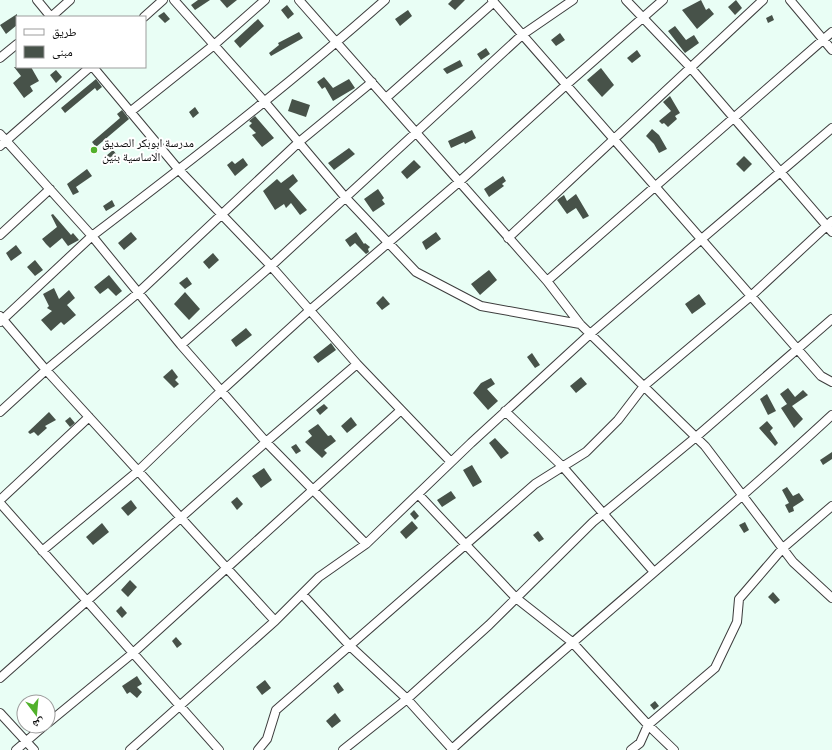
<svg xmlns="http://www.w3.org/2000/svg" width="832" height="750" font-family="Georgia,'Noto Naskh Arabic',serif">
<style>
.building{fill:#475249}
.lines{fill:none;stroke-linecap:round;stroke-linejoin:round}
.minor-casing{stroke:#3d3d3d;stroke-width:10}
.minor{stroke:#fff;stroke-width:8}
.poi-dot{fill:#51b12b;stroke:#fff;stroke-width:1.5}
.labels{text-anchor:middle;stroke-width:4;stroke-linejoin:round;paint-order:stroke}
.poi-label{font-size:12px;fill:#0a0a0a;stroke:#fff;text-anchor:start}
</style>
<rect width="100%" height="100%" fill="#e9fef5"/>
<path class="building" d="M198,0h12l-15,10 -4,-5z
M220,0h17l-10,8z
M452,0h13l-10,10 -7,-6z
M701,0l5,10 3,-2 5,6 -17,15 -15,-19z
M736,0l6,8 -7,7 -7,-8z
M287,5l7,9 -6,5 -7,-9z
M408,10l4,6 -12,10 -5,-7z
M164,12l6,7 -5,4 -7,-7z
M17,14v11l-11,9 -6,-9z
M772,15l2,5 -6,3 -2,-5z
M258,19l6,7 -24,22 -6,-7z
M675,26l11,14 8,-5 5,8 -14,10 -17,-22z
M299,32l4,6 -32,18 -2,-3 10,-8 -1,-2z
M560,33l5,7 -9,6 -5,-6z
M486,48l4,6 -9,6 -4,-6z
M637,50l4,6 -9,7 -5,-5z
M460,60l3,6 -16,8 -4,-5z
M14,67h17l8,14 -9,5 3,5 -9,7 -11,-15 8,-7z
M601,68l13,17 -12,12 -15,-17z
M56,70l6,7 -6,6 -6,-8z
M324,77l9,11 16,-9 6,9 -22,13 -8,-14 -3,2 -5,-7z
M96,79l6,8 -5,4 -2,-3 -30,25 -4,-5z
M670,96l10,17 -5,3 2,3 -9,8 -4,-4 -2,1 -3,-3 12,-10 -8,-9z
M292,99l18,6 -4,12 -18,-6z
M195,107l4,6 -6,5 -4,-6z
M122,110l7,9 -33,28 -4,-5 28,-24 -3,-4z
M255,116l19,22 -12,9 -10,-12 4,-2 -7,-7 3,-3 -3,-2z
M652,129l7,6 8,14 -8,4 -5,-9 -8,-8z
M472,130l4,8 -11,6 -1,-2 -13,6 -3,-7z
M349,148l6,6 -21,16 -6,-7z
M113,150l4,5 -8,6 -3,-5z
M744,156l8,8 -8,8 -8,-8z
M243,158l5,7 -13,11 -8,-11 5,-4 3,3z
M414,160l7,7 -14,12 -6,-7z
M87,169l5,7 -16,11 3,5 -6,3 -6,-11z
M293,174l5,7 -9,8 18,21 -7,5 -9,-12 -5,5 -2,-4 -9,6 -12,-19 14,-12 4,4z
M503,176l3,5 -4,3 2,2 -15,11 -5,-8z
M378,189l6,9 -2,2 3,4 -12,8 -9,-13z
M576,194l13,22 -6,3 -7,-11 -9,6 -10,-14 7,-5 3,6z
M112,200l3,6 -9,5 -3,-5z
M53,214l18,21 2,-2 6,7 -11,6 -6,-8 -12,10 -4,-4 -4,-5 15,-12 -6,-12z
M131,232l6,7 -13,11 -6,-7z
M356,232l8,12 1,-1 5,4 -2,2 1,3 -3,2 -11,-11 -5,4 -5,-7z
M436,232l5,7 -15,11 -4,-8z
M16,245l6,8 -11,8 -5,-8z
M213,253l6,7 -10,9 -6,-7z
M35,260l8,10 -8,6 -8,-9z
M489,270l8,10 -17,15 -9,-11z
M109,275l13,16 -6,5 -8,-8 -8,6 -6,-7z
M187,277l5,7 -7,5 -6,-6z
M54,288l5,11 10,-9 6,8 -8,7 9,10 -12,10 -3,-3 -10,9 -10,-11 11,-9 -5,-3 2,-2 -6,-12z
M185,292l15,17 -11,11 -15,-16z
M699,294l7,10 -14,10 -7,-10z
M383,296l7,8 -8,6 -6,-7z
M246,328l6,7 -16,12 -5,-7z
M331,343l5,7 -18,13 -5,-6z
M532,353l8,12 -5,3 -8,-11z
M172,369l6,8 -3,3 4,4 -5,4 -11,-11z
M581,377l6,7 -11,9 -6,-7z
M491,378l4,6 -8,5 11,12 -10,9 -15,-17 8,-10z
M788,388l7,9 8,-7 5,5 -16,11 11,13 -9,9 -13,-20 6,-4 -7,-10z
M767,394l9,17 -8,4 -8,-16z
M324,404l4,4 -8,7 -4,-5z
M49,412l7,8 -11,6 2,2 -9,8 -4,-4 -4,2 -2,-2z
M70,417l5,6 -5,4 -5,-6z
M351,417l6,8 -10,8 -6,-7z
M767,421l6,7 -3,3 8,12 -3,3 -16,-18z
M318,424l10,12 3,-1 5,6 -12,9 3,3 -5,5 -17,-16 7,-6 -4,-5z
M495,438l14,15 -8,6 -12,-16z
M296,444l5,7 -5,3 -5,-7z
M832,452v7l-9,6 -3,-5z
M472,465l10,17 -9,5 -10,-17z
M264,468l8,12 -11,8 -9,-12z
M787,487l6,9 6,-3 5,7 -11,7 1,4 -5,2 -4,-8 4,-2 -7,-13z
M451,491l5,7 -14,9 -5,-7z
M237,497l6,7 -6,6 -6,-8z
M131,500l6,8 -9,8 -7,-8z
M414,510l5,6 -4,4 -5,-6z
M412,521l6,7 -12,11 -6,-7z
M745,522l4,8 -5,3 -5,-8z
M102,523l7,9 -16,13 -7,-8z
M538,531l6,8 -5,3 -6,-7z
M130,580l7,7 -9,10 -7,-7z
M773,592l7,8 -5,4 -7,-7z
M121,606l6,7 -5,5 -6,-7z
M176,637l6,7 -5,4 -5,-7z
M137,676l5,8 -5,3 5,5 -5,6 -7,-6 -3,2 -5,-8z
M265,680l6,8 -9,7 -6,-8z
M338,682l6,8 -6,4 -5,-8z
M655,701l4,5 -5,4 -4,-5z
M335,713l6,8 -9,7 -6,-7z"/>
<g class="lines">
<defs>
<path id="minor" d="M37,0l14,17
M174,0l90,101 81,96 71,75 65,34 99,18
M299,0l248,281 33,43 125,122 88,116 39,36
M492,0l329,376 11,6
M626,0l64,67 142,165
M790,0l42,50
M51,17l19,-17
M144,17l19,-17
M0,58l17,-14
M93,67l86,103 92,96 86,98 94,98
M386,98l108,-96
M130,112l84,-67 51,-45
M0,134l92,102 -92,86
M0,146l90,-79
M0,235l50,-46
M508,238l255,-238
M547,281l285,-249
M0,316l46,54 229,251 -145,129
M181,345l90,-79 251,-231 51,-35
M505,411l58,56 91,105
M0,412l46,-42 92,-77 161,-151 73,-60
M418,494l98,104 56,44 76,83 26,25
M0,500l89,-83
M0,503l219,247
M366,544l-100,-102 -85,-97 -89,-109c100,-76 199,-153 293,-236
M42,551l96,-80 83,-80 89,-81 149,-128 107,-97 97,-85
M302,594l48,52 57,53 46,51
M275,621l44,-44 47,-33 105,-101 119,-109 242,-206
M0,678l266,-236 91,-78
M0,713l34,37
M48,723l85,-70 268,-243
M16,750l28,-24
M258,750l9,-11 9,-29 259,-226 51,-32 32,-32 26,-34 107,-90 81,-75
M343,750l64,-51 82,-74 104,-103 103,-85 136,-118
M451,750c125,-114 257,-220 381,-335
M631,750l9,-7 8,-18 67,-57 22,-46 2,-23 44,-51 49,-42"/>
</defs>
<use href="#minor" class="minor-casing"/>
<use href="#minor" class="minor"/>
</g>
<circle class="poi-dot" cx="94" cy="150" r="4"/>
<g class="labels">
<g class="poi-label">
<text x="102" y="147">مدرسة ابوبكر الصديق<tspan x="102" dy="14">الاساسية بنين</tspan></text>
</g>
</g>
<rect x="16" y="16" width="130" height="52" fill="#ffffff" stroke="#9d9d9d"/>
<rect x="24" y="29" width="20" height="6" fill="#ffffff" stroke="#9d9d9d"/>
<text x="52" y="36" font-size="12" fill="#0a0a0a">طريق</text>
<rect x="24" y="46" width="20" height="12" fill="#475249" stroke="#9d9d9d"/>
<text x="52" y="56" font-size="12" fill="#0a0a0a">مبنى</text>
<g transform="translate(36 714) rotate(164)"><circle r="19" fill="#ffffff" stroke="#9d9d9d"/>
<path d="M0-3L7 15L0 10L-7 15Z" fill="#51b12b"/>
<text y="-6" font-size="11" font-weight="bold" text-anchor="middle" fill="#0a0a0a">ش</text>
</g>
</svg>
